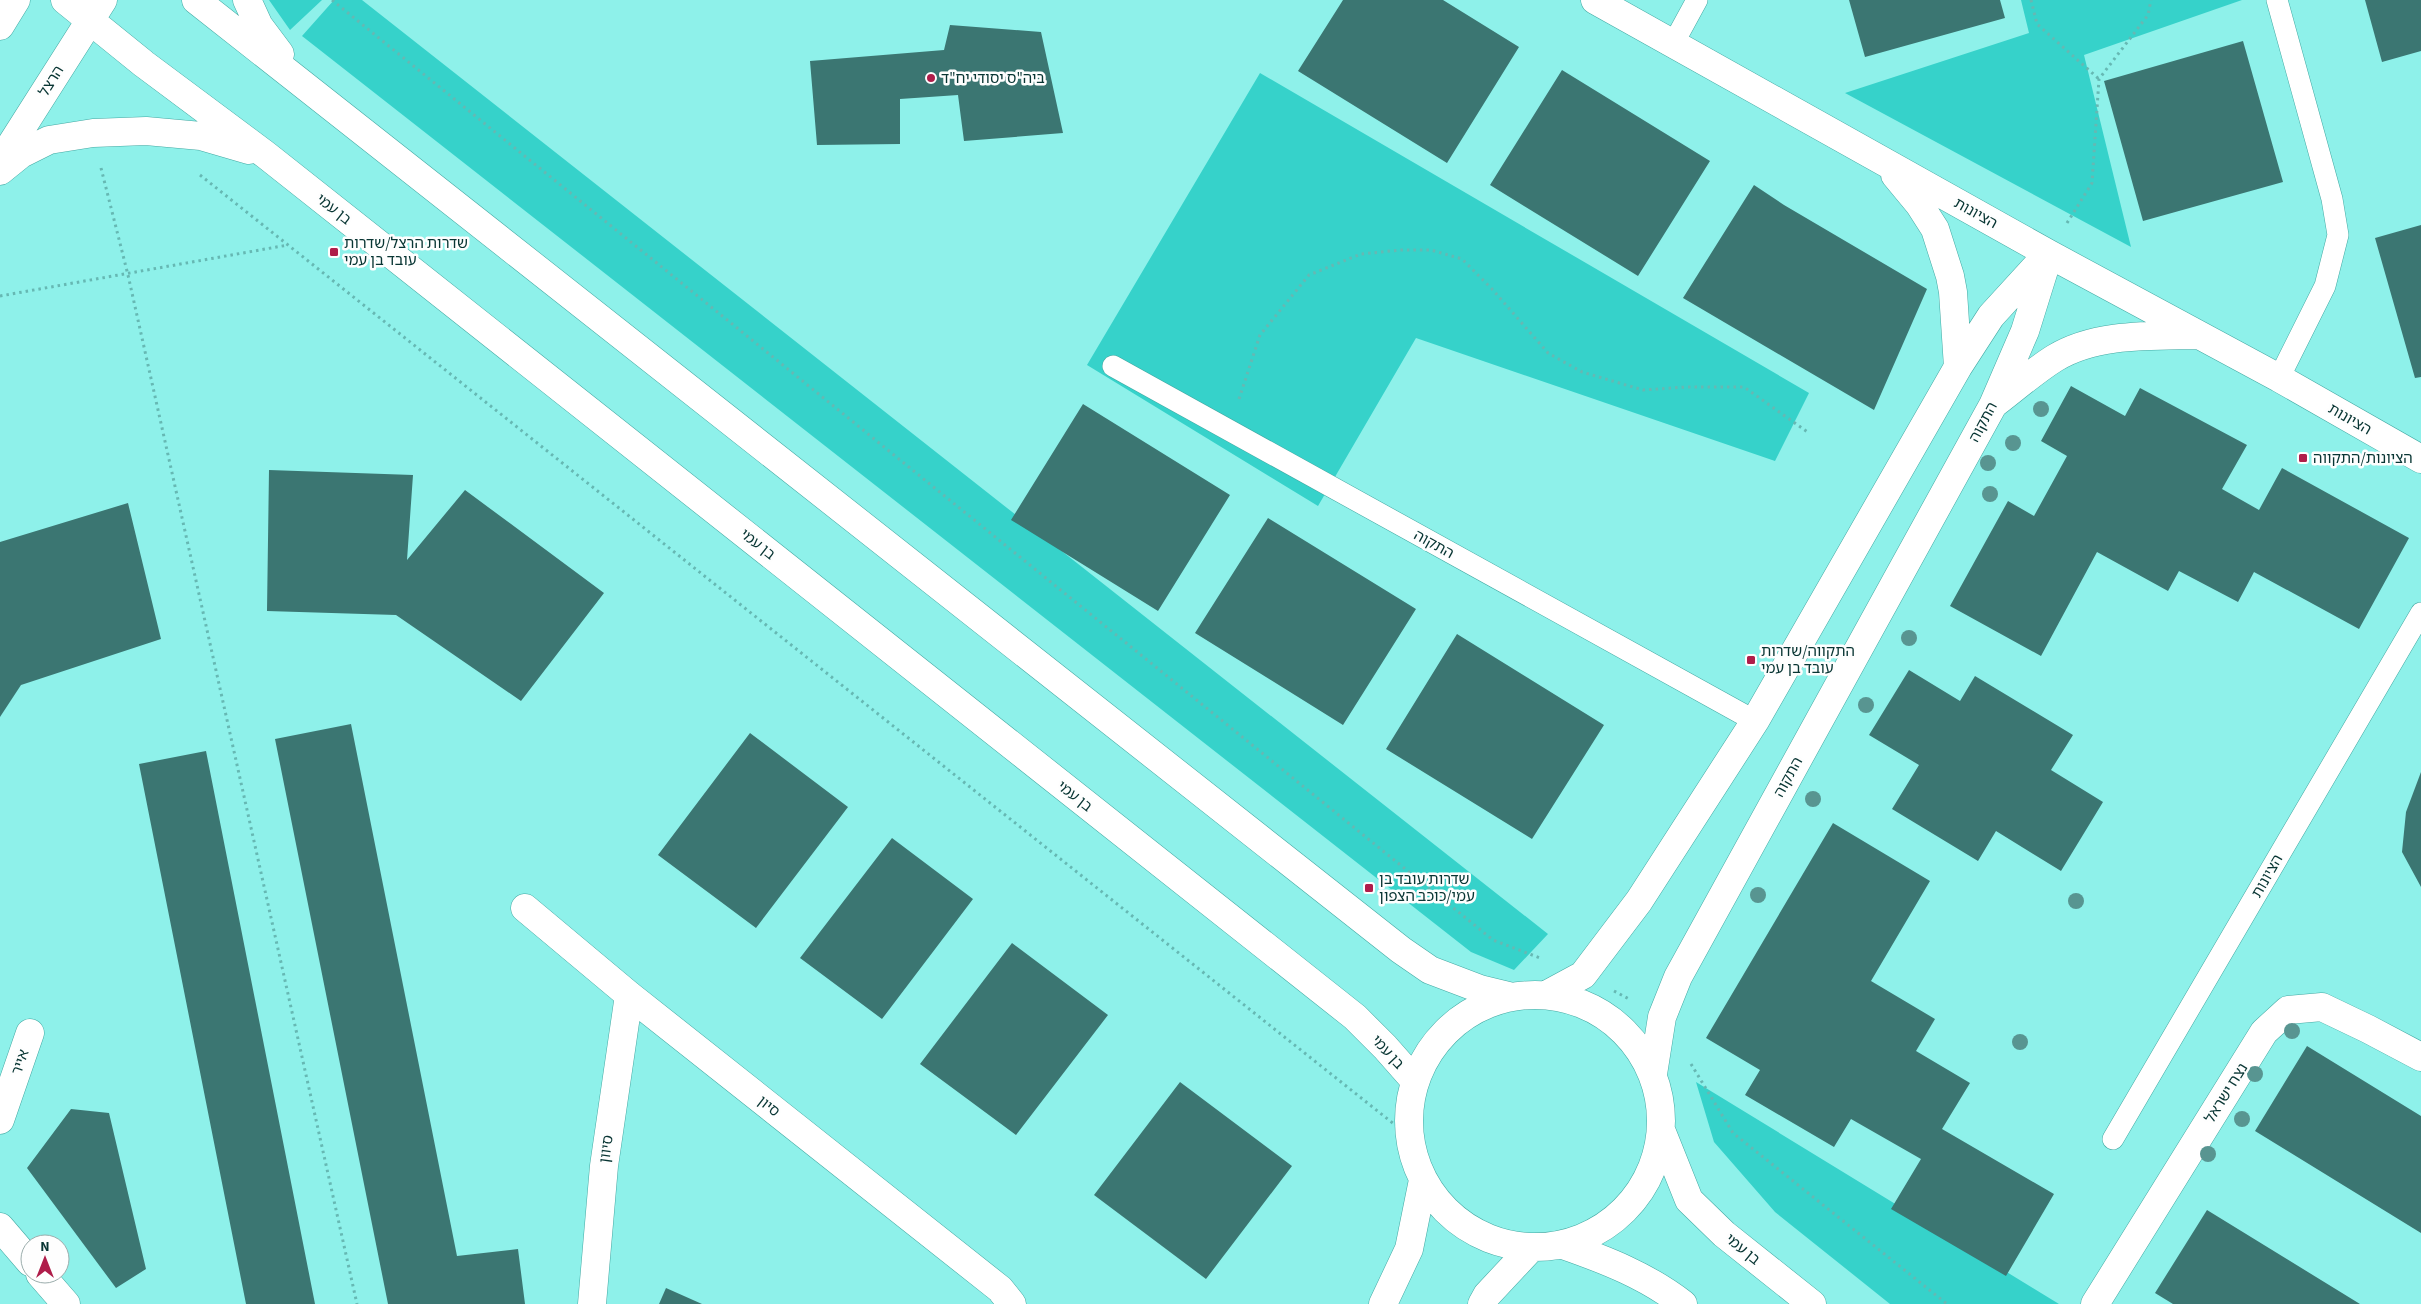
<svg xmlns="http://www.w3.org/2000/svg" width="2421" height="1304" font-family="'Source Sans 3','Noto Sans Hebrew',sans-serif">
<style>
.green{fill:#36d2ca}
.building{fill:#3b7672}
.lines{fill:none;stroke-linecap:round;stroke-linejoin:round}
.lane-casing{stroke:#43a9a3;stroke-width:22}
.street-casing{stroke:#43a9a3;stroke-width:29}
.secondary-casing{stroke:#43a9a3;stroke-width:29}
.path{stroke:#66b8b3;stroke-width:3;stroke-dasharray:2.5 4;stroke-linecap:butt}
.lane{stroke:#fff;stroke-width:21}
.street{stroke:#fff;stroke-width:28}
.secondary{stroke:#fff;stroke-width:28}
.tree{fill:#589591}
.poi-dot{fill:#af1d4a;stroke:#fefefe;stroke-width:2}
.labels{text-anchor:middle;stroke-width:5;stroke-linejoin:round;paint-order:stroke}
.poi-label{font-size:15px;fill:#083533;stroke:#fefefe;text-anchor:start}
.street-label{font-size:15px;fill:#083533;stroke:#fefefe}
</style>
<rect width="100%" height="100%" fill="#8ef1ea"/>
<path class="green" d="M269,0h53l-32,30z
M334,0h28l1186,934 -34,36 -43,-18 -1169,-916z
M2021,0h221l-158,55 47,192 -286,-154 184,-60z
M1260,73l549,320 -34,68 -359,-123 -98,168 -231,-141z
M1696,1082l363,222h-169l-115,-92 -61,-70z"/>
<path class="building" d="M1343,0h100l76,47 -72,116 -149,-92z
M1849,0h151l5,18 -140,39z
M2365,0h56v51l-39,11z
M950,25l91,7 22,101 -99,8 -6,-46 -58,4v45l-83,1 -7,-84 134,-11z
M2243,41l40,141 -140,39 -39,-140z
M1562,70l148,91 -72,115 -148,-91z
M1754,185l30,20 143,84 -53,121 -191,-112z
M2421,225v152l-6,1 -40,-140z
M2071,386l54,30 15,-28 107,57 -25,44 37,21 23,-42 127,70 -50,91 -105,-57 -16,30 -59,-31 -11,20 -71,-39 -56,104 -91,-50 58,-105 26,15 33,-60 -26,-15z
M1083,404l147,91 -72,116 -147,-91z
M269,470l144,5 -6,85 58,-70 139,103 -83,108 -125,-86 -129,-4z
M128,503l33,136 -140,46 -21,32v-175z
M1268,518l148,91 -73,116 -148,-92z
M1457,634l147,91 -72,114 -146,-90z
M1909,670l51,31 15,-25 98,59 -22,35 52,32 -42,69 -65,-40 -18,30 -86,-52 27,-44 -50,-30z
M351,724l106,532 61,-7 7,55h-137l-113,-565z
M750,733l98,74 -92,121 -98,-73z
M206,751l109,553h-69l-107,-540z
M2421,772v115l-19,-35 4,-40z
M1833,823l97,58 -59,100 64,38 -19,32 54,32 -28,46 112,65 -48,82 -115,-67 30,-50 -70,-40 -17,28 -89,-52 15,-25 -54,-32z
M892,838l81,61 -91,120 -82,-61z
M1012,943l96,72 -92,120 -96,-71z
M2307,1046l114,70v117l-166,-102z
M1180,1082l112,84 -86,113 -112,-84z
M71,1109l38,4 37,156 -30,19 -89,-120z
M2207,1210l153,94h-187l-18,-11z
M666,1288l36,16h-43z"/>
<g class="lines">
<defs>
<path id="lane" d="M2277,0l55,199 6,36 -13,51 -46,92
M1673,44l24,-44
M1113,366l642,355
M2113,1139l308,-526"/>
<path id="street" d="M525,908l104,87 371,294 12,15
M0,1120l30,-87
M0,1227l30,35
M40,1274l26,30
M592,1304l12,-138 25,-171
M2095,1304l169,-272 24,-22 34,-3 46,22 53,28"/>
<path id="secondary" d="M65,0l79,64 122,91 1089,862 30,30 30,34
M196,0l1205,950 29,20 50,19 33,8
M247,0l12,26 21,28
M1595,0l454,254 230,124 142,81
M0,26l16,-26
M0,162l103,-162
M0,171l21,-17 28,-14 44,-7 53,-2 55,5 48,14
M1895,175l24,29 16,25 15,47 3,16 5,75
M1994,404c20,-15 40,-33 61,-46 41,-25 96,-22 142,-23
M1546,995l37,-20 56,-74 116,-180 203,-354 33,-51 53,-58
M1409 1121a126 126 0 1 1 252 0a126 126 0 1 1-252 0Z
M1653,1074l9,-57 16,-40 315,-572 32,-74 24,-77
M1661,1130l28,70 35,34 88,70
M1563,1245c43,15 84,31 120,59
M1383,1304l26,-55 14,-69
M1482,1304l5,-9 44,-47"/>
</defs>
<use href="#lane" class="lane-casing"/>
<use href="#street" class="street-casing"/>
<use href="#secondary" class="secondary-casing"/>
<path class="path" d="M332,0l1161,940 47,18
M2031,0l6,24 62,55
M101,168l27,107 229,1029
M200,175l1209,961
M2067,223l25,-40 7,-104 49,-64 3,-15
M0,296l288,-51
M1239,399l21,-64 49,-60 52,-21 40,-4h30l31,9 30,30 56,64 34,19 61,18 43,-3h58l65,46
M1614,991l17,9
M1691,1064l42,69 214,171"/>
<use href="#lane" class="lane"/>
<use href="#street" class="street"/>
<use href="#secondary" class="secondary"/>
</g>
<g class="tree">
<circle cx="2041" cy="409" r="8"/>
<circle cx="2013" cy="443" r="8"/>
<circle cx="1988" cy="463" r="8"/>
<circle cx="1990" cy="494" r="8"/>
<circle cx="1909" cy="638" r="8"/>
<circle cx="1866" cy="705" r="8"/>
<circle cx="1813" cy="799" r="8"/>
<circle cx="1758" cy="895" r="8"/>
<circle cx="2076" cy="901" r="8"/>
<circle cx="2292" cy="1031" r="8"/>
<circle cx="2020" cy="1042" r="8"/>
<circle cx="2255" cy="1074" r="8"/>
<circle cx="2242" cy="1119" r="8"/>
<circle cx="2208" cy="1154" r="8"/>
</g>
<g class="poi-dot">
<circle cx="931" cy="78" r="5"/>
<rect x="329" y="247" width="10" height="10" rx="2.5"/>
<rect x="2298" y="453" width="10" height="10" rx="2.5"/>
<rect x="1746" y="655" width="10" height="10" rx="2.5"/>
<rect x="1364" y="883" width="10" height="10" rx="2.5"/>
</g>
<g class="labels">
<g class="poi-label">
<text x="941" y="83">ביה"ס יסודי יח"ד</text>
<text x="344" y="248">שדרות הרצל/שדרות<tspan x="344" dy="17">עובד בן עמי</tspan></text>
<text x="2313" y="463">הציונות/התקווה</text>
<text x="1761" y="656">התקווה/שדרות<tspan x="1761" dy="17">עובד בן עמי</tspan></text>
<text x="1379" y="884">שדרות עובד בן<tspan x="1379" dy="17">עמי/כוכב הצפון</tspan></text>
</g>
<g class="street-label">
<text transform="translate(51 81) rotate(-58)" y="5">הרצל</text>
<text transform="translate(334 209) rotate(38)" y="5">בן עמי</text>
<text transform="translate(1976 213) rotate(29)" y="5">הציונות</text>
<text transform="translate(2350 419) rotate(30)" y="5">הציונות</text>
<text transform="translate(1983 422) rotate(-62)" y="5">התקוה</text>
<text transform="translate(758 544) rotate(38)" y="5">בן עמי</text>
<text transform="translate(1434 544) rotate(29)" y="5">התקוה</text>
<text transform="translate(1788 777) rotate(-61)" y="5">התקוה</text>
<text transform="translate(1075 796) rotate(38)" y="5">בן עמי</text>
<text transform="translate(2267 876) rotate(-60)" y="5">הציונות</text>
<text transform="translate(1388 1052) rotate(47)" y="5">בן עמי</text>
<text transform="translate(20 1062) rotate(-71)" y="5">אייר</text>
<text transform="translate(2226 1093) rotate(-58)" y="5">נצח ישראל</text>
<text transform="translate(769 1106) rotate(38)" y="5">סיון</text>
<text transform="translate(606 1149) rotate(-82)" y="5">סיוון</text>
<text transform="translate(1743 1249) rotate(39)" y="5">בן עמי</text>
</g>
</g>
<g transform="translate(45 1259)"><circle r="24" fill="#fefefe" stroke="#9caead"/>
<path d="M0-4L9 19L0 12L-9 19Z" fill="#af1d4a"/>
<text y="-8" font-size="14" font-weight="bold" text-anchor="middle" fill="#083533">N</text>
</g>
</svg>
